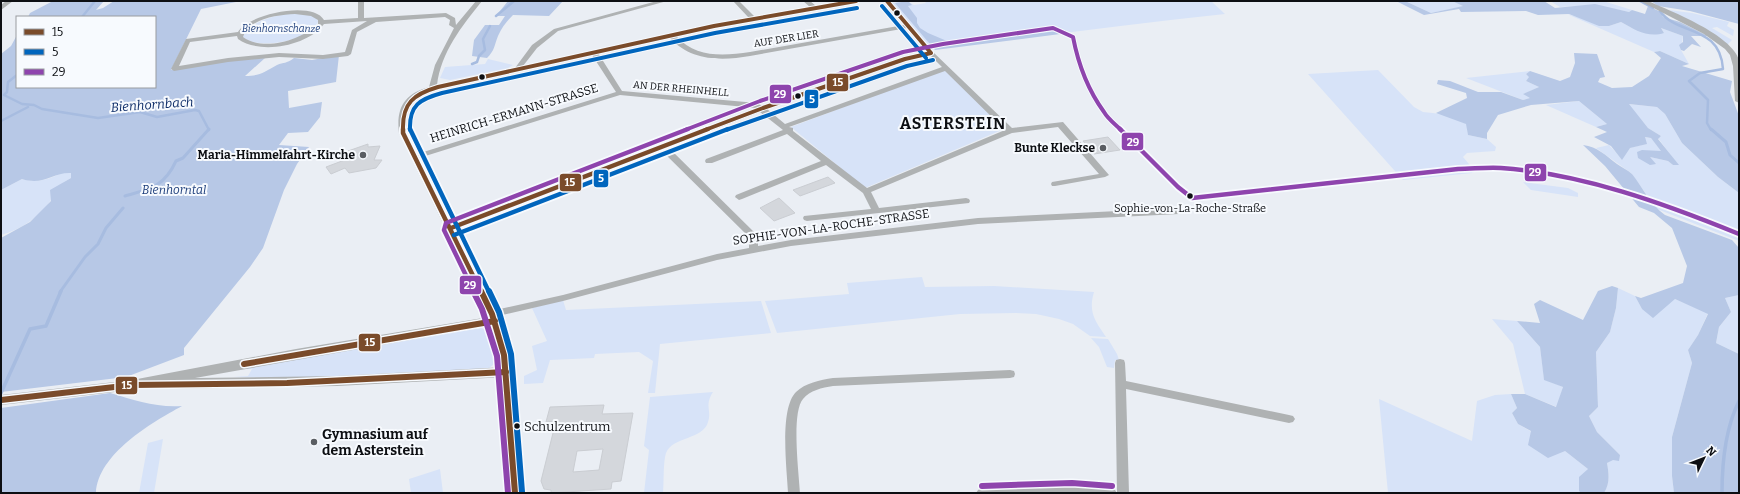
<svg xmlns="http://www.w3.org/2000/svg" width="1740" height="494" font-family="Bitter,serif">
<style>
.green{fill:#d7e3f8}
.forest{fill:#b7c8e6}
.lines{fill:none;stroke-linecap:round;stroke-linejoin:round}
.stream-far2{stroke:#a7bce0;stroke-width:2.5}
.stream-far1{stroke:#a7bce0;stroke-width:3}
.stream{stroke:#a7bce0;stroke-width:3.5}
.building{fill:#d4d7dc;stroke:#cacdd2;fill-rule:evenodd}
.minor{fill:#afb2b3;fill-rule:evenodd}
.tertiary{fill:#afb2b3;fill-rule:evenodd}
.bus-1-far2-casing{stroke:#f7fafe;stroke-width:6}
.bus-1-far1-casing{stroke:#f7fafe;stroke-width:8}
.bus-1-casing{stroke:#f7fafe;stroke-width:9}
.bus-2-far2-casing{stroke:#f7fafe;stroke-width:6}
.bus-2-far1-casing{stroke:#f7fafe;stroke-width:8}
.bus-2-casing{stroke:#f7fafe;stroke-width:9}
.bus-3-far2-casing{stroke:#f7fafe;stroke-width:6}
.bus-3-far1-casing{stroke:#f7fafe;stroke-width:8}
.bus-3-casing{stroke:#f7fafe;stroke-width:9}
.bus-1-far2{stroke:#7a4b2a;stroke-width:4}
.bus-1-far1{stroke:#7a4b2a;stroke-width:4.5}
.bus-1{stroke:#7a4b2a;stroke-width:6}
.bus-2-far2{stroke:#0065bd;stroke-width:4}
.bus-2-far1{stroke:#0065bd;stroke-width:4.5}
.bus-2{stroke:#0065bd;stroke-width:6}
.bus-3-far2{stroke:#8e44ad;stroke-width:4}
.bus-3-far1{stroke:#8e44ad;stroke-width:4.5}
.bus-3{stroke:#8e44ad;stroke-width:6}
.bus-dot{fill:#0d0f13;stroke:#f7fafe;stroke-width:1.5}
.poi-dot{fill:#5a5d62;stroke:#f7fafe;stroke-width:1.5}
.labels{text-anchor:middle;stroke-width:4;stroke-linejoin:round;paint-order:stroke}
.far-park-label{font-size:10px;font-style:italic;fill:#20407c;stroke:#f7fafe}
.far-street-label{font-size:10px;fill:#0d0f13;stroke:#f7fafe}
.bus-label{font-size:11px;fill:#0d0f13;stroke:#f7fafe}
.street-label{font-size:12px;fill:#0d0f13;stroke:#f7fafe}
.poi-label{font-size:12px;font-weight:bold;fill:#0d0f13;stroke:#f7fafe;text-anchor:end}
.park-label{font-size:12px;font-style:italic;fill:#20407c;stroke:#f7fafe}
.water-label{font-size:13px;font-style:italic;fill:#0e2d68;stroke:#f7fafe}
.near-bus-label{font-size:13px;fill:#0d0f13;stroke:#f7fafe;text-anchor:start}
.near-poi-label{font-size:14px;font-weight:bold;fill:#0d0f13;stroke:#f7fafe;text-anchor:start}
.district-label{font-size:16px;font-weight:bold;letter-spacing:1px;fill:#0d0f13;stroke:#f7fafe}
.line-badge{stroke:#f7fafe;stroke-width:1.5}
.badge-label{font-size:11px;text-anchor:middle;font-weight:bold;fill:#fff}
</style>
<rect width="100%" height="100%" fill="#eaeef4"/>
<path class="green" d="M907,1l7,4 12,-2 -2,-2h287l14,13c-98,10 -195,24 -293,35l-40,-46z
M1405,1h47l12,5 -33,7z
M1550,1h53l29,9 -3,2 -34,-7 -35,2z
M1669,10l23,3 37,9 -2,4 7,4 -1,6 -16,-9 -5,1 20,12 -5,5z
M290,13l22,2 6,5v2c-6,18 -61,29 -75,15v-4c14,-13 28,-16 47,-20z
M1567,14l42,12 12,-4 11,6 32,5 -3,-5 22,8 -2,14 8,14 -29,-13 -6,1z
M488,59l25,6 -5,3 -58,12 -10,-2 5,-11 40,-3z
M945,69l59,60 -139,59 -74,-61z
M1378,70l36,37 9,5 19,2 25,10 1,11 19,4 9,8 -1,4 -28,2 -4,4 11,13 -2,3 -69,7 -95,-106z
M1530,71l-4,3 4,3 -4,4 13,6 -15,7 7,4 -8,2 -57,-22z
M1579,101l28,23 -11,3 -50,-22z
M1628,104l29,3 8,7 17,29 36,34 21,16v48l-82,-32 -26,-36 -35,-25 13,-3 13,14 7,-11 17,-4 -2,-7 7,1 11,13 -12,6 18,4 5,4h5l-20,-27 3,-2 -13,-8z
M61,173h10v5c-15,8 -11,9 -20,22 -11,17 -31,30 -50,35v-45l21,-11c14,4 27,1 39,-6z
M1523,182l45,6 10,5v4l-47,-7z
M922,277l3,10 69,-1 100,6c-6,20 1,29 12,45l-16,-1 -17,-12 -14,-5 -23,-5 -20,-1 -56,1 -183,19 -12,-32 84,-7 -2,-11z
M1618,288l17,8 7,13 33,-10 33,14 -10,22 -10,15 4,13 -20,74v39l2,17h-70c6,-9 5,-19 3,-30l13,-8 -23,-23 -8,-16 9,-9 -2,-55 14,-20 6,-24z
M1739,295v59l-23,-11 3,-16 12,-15 -6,-14z
M563,300l3,10 195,-9 10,32 -111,11 -5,49h-7l5,-32 -14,-9 -44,2 -1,4 -44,2 -7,23 -19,1v-8l13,-6 -5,-24 15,-5 -15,-33z
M1492,319l25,2 23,26 4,32 19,8 -6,20 -32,-13 -12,-50z
M481,328l10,3 7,30 -9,7 -186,11 -69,-2 14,-1 4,-7h-13l62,-13z
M1091,338l17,1 9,15 2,6h-4l-1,8 -7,-1 -8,-20z
M713,392c-9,14 -1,18 -5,30 -5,18 -35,14 -42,31 -3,9 -2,29 -3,40h-19l5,-43 -5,-4 6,-49z
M1511,394l6,14 -5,5 6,11 47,27 23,18 -9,22 2,2h-193l-9,-94 93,42 5,-40 18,-6z
M163,439l-9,54h-15l9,-50z
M440,469l3,24h-32l-2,-14z"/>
<path class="forest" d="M53,1h51l-8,9 7,-2 11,-7h127l-40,8 -30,61 56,-9 38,-3 -20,18c15,0 19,-4 32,-11 7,-3 9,-1 17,-7l18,2 27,-5 -3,27 -48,9 1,17 33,-6 -2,15 -12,15 -20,1 -9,12 30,2 -12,17 -13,26 -21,58 -13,19 -66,81v7l-58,22 -125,15v-154l29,-16 21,-21 -1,-11 21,-12v-5c-18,-1 -27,13 -49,6l-21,11v-136l10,-8 6,-11v52h138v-70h-127l2,-4z
M508,1h55l-14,15 -36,-1c-6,6 -11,12 -15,21 -4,10 -3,14 -11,22l-15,-2 2,-16 11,-15h14l6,-9h-9z
M908,1l4,4 -4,1 9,12v5l3,5 8,5 26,11 111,-14 3,3 -133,17 -40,-47z
M1396,1h9l26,12 32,-7 -11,-5h92l11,7 40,-4 34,8 3,-2 13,4 3,-8 13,6 2,5 17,5 28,14h-17l10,11 -9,-3 -8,7 -3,-1 -2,-5 4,-3v-6l-22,-8 3,5c-16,5 -29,-3 -43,-11l-12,4h-10l-30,-12 -31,1 -12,-4 -65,1 -2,-3 -35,6z
M1651,1h88v23l-49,-13 -32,-5z
M1660,51l29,13 -7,2 50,15 -2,11 9,24v77l-21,-16 -36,-34 -17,-29 -8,-7 -28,-3 19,24 13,8 -3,3 21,26h-6l-5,-4 -18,-4 6,7 -6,1 -12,-7 -1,-6 5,-2 19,1 -10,-13 -6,-1 2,7 -17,4 -8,12 -11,-14 -17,-9 13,-5 -11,-5 11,-3 -28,-23 -48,4 -33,10 -11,18v6l-19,-4 -2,-11 -30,-11 31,-15 -1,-5 -29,-9 1,-4 12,1 28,11h23l22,8 7,-2 -7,-4 16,-7 -13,-6 3,-4 -3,-3 4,-3 30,10 10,-4 5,-14 -1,-10 23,1 8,23 -5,1 -2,4 14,6 20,-1 17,-11 12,-18 -7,-6z
M1583,145c15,2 22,10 34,19 4,3 11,6 15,10 11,14 18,30 33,41l67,25 7,8v47l-14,3 6,14 -12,15 -3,16 23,11v139h-65l-2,-17v-39l20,-74 -4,-13 10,-15 10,-21 -33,-15 -22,19 -11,-9 -7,-13 6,2 42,-15 4,-17 -15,-38 -18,-15 -15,-6 -34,-41z
M1612,286l6,2 -2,20 -6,24 -14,20 2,55 -9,9 8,16 23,23 -1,6 -6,-1 -6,3c2,11 3,21 -3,30h-23l-2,-2v-14l9,-8 -23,-18 -17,7 -20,-13 3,-14 -13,-7 -6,-11 5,-5 -6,-14h14l31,13 7,-20 -19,-7 -4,-33 -23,-26 23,2 -6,-19 6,-4 43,20 15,-29z
M110,393c24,7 47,15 72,13 -31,17 -84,48 -86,87h-95v-85z"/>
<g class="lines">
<path class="stream-far2" d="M1640,1l13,7
M1660,11c17,25 60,13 63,58l-23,4 -11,8 19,19 -1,23 4,7
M496,16l18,-15
M82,17l13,-16
M472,64l5,-2 2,-6 6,-6 -2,-11 7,-13
M17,75l-9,7 -1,10 -3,3 18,9 12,1 8,4 56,9 42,-6 17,5 38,-7 4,1 10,19
M1,121l27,-14"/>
<path class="stream-far1" d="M1711,129l15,13 4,13 9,8
M125,196c25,-7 39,-9 51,-35l7,-3 26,-29
M60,292l25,-35 13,-13 8,-16 17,-20"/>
<path class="stream" d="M1,393l29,-64 16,-3 15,-35
M1722,493c0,-30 3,-64 17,-92"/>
</g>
<path class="building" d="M1108,137l12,13 -26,4 -11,-13z
M368,144v3l12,-1 -6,14h8l-6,8 -27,5 -4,-5 -14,6 -5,-7 24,-9 -2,-7z
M828,177l7,6 -35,13 -7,-6z
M779,198l16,15 -21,8 -14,-13z
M604,405l-2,9 31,-1 -12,68 -9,1 -1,7 -60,4v-3l-7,-1 -3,-8 15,-60 -10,1 4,-15zM603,449l-4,21 -26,2 4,-21z"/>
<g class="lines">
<path class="minor" d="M6,1h7l-12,9v-5z
M358,1h6v17l82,-5 9,5 1,7 20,-24h6c-20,25 -41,51 -45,84l78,-17 17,-23 22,-16 103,-28h10l-109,30 -21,17 -14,18 148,-33 78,-15 -16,-17h6l16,16 55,-10 -7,-6h7l6,5 30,-5h13l-3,2 -142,25 -38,8c20,22 47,20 74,16l154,-27 -20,-24h6l43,51 79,76 51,-6 46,53 -4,2 -50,9h-3l-1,-2 1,-2 47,-8 -41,-47 -46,6 -141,59 8,16 87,-10 3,1 1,2 -1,2 -162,18 -3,-1 -1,-2 1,-2 67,-7 -8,-16 -37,-28 -84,34 -3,1 -4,-3 1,-2 85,-34 -34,-27 -75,29h-6l-1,-2 1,-2 77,-29 -23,-18 -92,35 88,87 2,8v4l33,-6 187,-22 201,-10 4,3 -4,3 -201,10 -187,22 -74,14 -154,41 -65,15 11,39 12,138h-12l-10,-138 -12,-41 -88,-181c-3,-25 5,-39 30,-46l6,-22 19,-37 -5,-3 1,-5 -5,-3 -69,5 -19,10 -6,22 -3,2 -25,3 -44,-2 -51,5 -54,9 -3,-2 15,-30 52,-7c10,-18 75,-32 86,-12l34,-2zM295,14l16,2 7,4v4c-17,16 -54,28 -75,13 6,-19 35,-22 52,-23zM367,21l-15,9 -7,22 -22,3 -44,-2 -51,5 -49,8 11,-24 47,-6 1,3c22,16 70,7 86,-15zM907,28l20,24 -24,6 -141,48 -5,-3 -135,-12 -24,-38 72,-15c21,23 51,23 80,18zM592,55l24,37 -199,62c-3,-7 -7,-13 -10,-20 -10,-27 11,-39 34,-46zM930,55l12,12 -157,57 -18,-15 140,-48zM945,71l60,59 -138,58 -74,-57v-3l-4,-1zM620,95l136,13 -304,116 -33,-66zM661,150l88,87v11l-32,6 -154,41 -68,15 -40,-80z
M1640,1h8c23,10 84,34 91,59 1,11 0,31 0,43l-4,-2 -2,-35 -3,-11 -5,-6 -21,-15z
M1120,359l4,1 1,3 1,18 163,34 4,1 2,3 -2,3 -4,1 -163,-34 3,104h-12l-2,-130 1,-3z
M1010,370l4,1 1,3 -1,3 -4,1 -177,8c-11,2 -23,4 -30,13 -12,14 -4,75 -3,94h-12c-1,-23 -9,-84 8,-101 9,-9 24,-12 37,-14z
M1072,485l39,3 4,2 2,3h-141l2,-3 4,-2z"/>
<path class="tertiary" d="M495,316l5,2 2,3 -2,3 -305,54 142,-2 169,-9 5,1 2,4 -2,4 -5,1 -169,9 -168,3 -5,-1 -2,-4 -30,6 -131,15v-10l131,-15 164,-31z"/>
<defs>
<path id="bus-1-far2" d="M887,1l44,52
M403,130c-1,-27 11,-36 35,-43l276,-61 142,-25
M705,130l58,-22 142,-49 26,-6"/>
<path id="bus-1-far1" d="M403,129v4l78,159
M451,228l257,-99"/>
<path id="bus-1" d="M481,291l11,23 12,41 11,138
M244,364l251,-43
M1,400l131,-15 155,-2 219,-11"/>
<path id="bus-2-far2" d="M882,6l44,52
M410,130c-1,-25 10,-31 32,-37l273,-60 142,-25
M726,130l181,-64 26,-6"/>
<path id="bus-2-far1" d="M410,129l79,163
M454,235l274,-106"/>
<path id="bus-2" d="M489,291l10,21 12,42 11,138"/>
<path id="bus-3-far2" d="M685,130l75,-29 143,-49 40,-8 110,-16 20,9c5,26 15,53 31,75 4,7 11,12 17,18"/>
<path id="bus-3-far1" d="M1120,129l58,58 14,11 266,-29c14,0 29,-2 43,-1 82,6 162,35 238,66
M474,292l-30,-62 2,-7 242,-94"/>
<path id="bus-3" d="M473,291l9,18 15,47 11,137
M982,486l90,-3 40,3"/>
</defs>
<use href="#bus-1-far2" class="bus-1-far2-casing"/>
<use href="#bus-1-far1" class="bus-1-far1-casing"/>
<use href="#bus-1" class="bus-1-casing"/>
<use href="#bus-2-far2" class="bus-2-far2-casing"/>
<use href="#bus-2-far1" class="bus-2-far1-casing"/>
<use href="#bus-2" class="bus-2-casing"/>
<use href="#bus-3-far2" class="bus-3-far2-casing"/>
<use href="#bus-3-far1" class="bus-3-far1-casing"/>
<use href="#bus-3" class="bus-3-casing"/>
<use href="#bus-1-far2" class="bus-1-far2"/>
<use href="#bus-1-far1" class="bus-1-far1"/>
<use href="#bus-1" class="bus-1"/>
<use href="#bus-2-far2" class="bus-2-far2"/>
<use href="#bus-2-far1" class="bus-2-far1"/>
<use href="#bus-2" class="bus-2"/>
<use href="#bus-3-far2" class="bus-3-far2"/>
<use href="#bus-3-far1" class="bus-3-far1"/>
<use href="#bus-3" class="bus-3"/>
</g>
<g class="bus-dot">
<circle cx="897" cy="13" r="3.5"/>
<circle cx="482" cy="77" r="3.5"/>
<circle cx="798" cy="96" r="3.5"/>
<circle cx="1190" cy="196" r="3.5"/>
<circle cx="517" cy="426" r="3.5"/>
</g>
<g class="poi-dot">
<circle cx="1103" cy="148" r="4"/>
<circle cx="363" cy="155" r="4"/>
<circle cx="314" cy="442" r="4"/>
</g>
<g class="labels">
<g class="far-park-label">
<text x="281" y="32">Bienhornschanze</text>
</g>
<g class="far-street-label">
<text transform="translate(786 38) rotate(-9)" y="4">AUF DER LIER</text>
<text transform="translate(681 88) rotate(5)" y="4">AN DER RHEINHELL</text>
</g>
<g class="bus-label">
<text x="1190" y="212">Sophie-von-La-Roche-Straße</text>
</g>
<g class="street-label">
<text transform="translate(514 113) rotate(-17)" y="4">HEINRICH-ERMANN-STRASSE</text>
<text transform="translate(831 227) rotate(-8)" y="4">SOPHIE-VON-LA-ROCHE-STRASSE</text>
</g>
<g class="poi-label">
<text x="1095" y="152">Bunte Kleckse</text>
<text x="355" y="159">Maria-Himmelfahrt-Kirche</text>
</g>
<g class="park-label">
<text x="174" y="194">Bienhorntal</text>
</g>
<g class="water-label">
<text transform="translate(152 104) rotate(-4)" y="5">Bienhornbach</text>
</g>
<g class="near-bus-label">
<text x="524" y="431">Schulzentrum</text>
</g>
<g class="near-poi-label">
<text x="322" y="439">Gymnasium auf<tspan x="322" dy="16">dem Asterstein</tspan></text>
</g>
<g class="district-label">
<text x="953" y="129">ASTERSTEIN</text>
</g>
</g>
<g class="line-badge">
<rect x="826" y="73" width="23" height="19" rx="4" fill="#7a4b2a"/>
<rect x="769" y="84" width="23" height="20" rx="4" fill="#8e44ad"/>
<rect x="804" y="89" width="15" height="20" rx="4" fill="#0065bd"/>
<rect x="1121" y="132" width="23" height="19" rx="4" fill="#8e44ad"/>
<rect x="1524" y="163" width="23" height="19" rx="4" fill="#8e44ad"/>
<rect x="593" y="169" width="16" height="19" rx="4" fill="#0065bd"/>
<rect x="559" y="173" width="23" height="19" rx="4" fill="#7a4b2a"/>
<rect x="459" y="275" width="23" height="20" rx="4" fill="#8e44ad"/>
<rect x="358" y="333" width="23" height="19" rx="4" fill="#7a4b2a"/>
<rect x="115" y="376" width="23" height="19" rx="4" fill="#7a4b2a"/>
</g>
<g class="badge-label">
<text x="838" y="86">15</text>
<text x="780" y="98">29</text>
<text x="812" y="103">5</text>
<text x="1133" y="146">29</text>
<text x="1535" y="176">29</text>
<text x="601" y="182">5</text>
<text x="570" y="186">15</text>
<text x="470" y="289">29</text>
<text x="370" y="346">15</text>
<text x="127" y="389">15</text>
</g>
<rect width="1740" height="494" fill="none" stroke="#0d0f13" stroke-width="4"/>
<rect x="16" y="16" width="140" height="72" fill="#f7fafe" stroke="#999ca0"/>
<rect x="24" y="29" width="20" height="6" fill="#7a4b2a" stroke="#999ca0"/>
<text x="52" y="36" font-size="12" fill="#0d0f13">15</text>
<rect x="24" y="49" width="20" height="6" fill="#0065bd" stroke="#999ca0"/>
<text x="52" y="56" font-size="12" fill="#0d0f13">5</text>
<rect x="24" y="69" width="20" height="6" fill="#8e44ad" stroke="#999ca0"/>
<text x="52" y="76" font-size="12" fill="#0d0f13">29</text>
<g transform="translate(1704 458) rotate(47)" stroke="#f7fafe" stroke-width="3" paint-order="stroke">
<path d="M0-3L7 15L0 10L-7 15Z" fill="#0d0f13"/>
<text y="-6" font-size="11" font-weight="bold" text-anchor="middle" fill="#0d0f13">N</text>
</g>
</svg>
